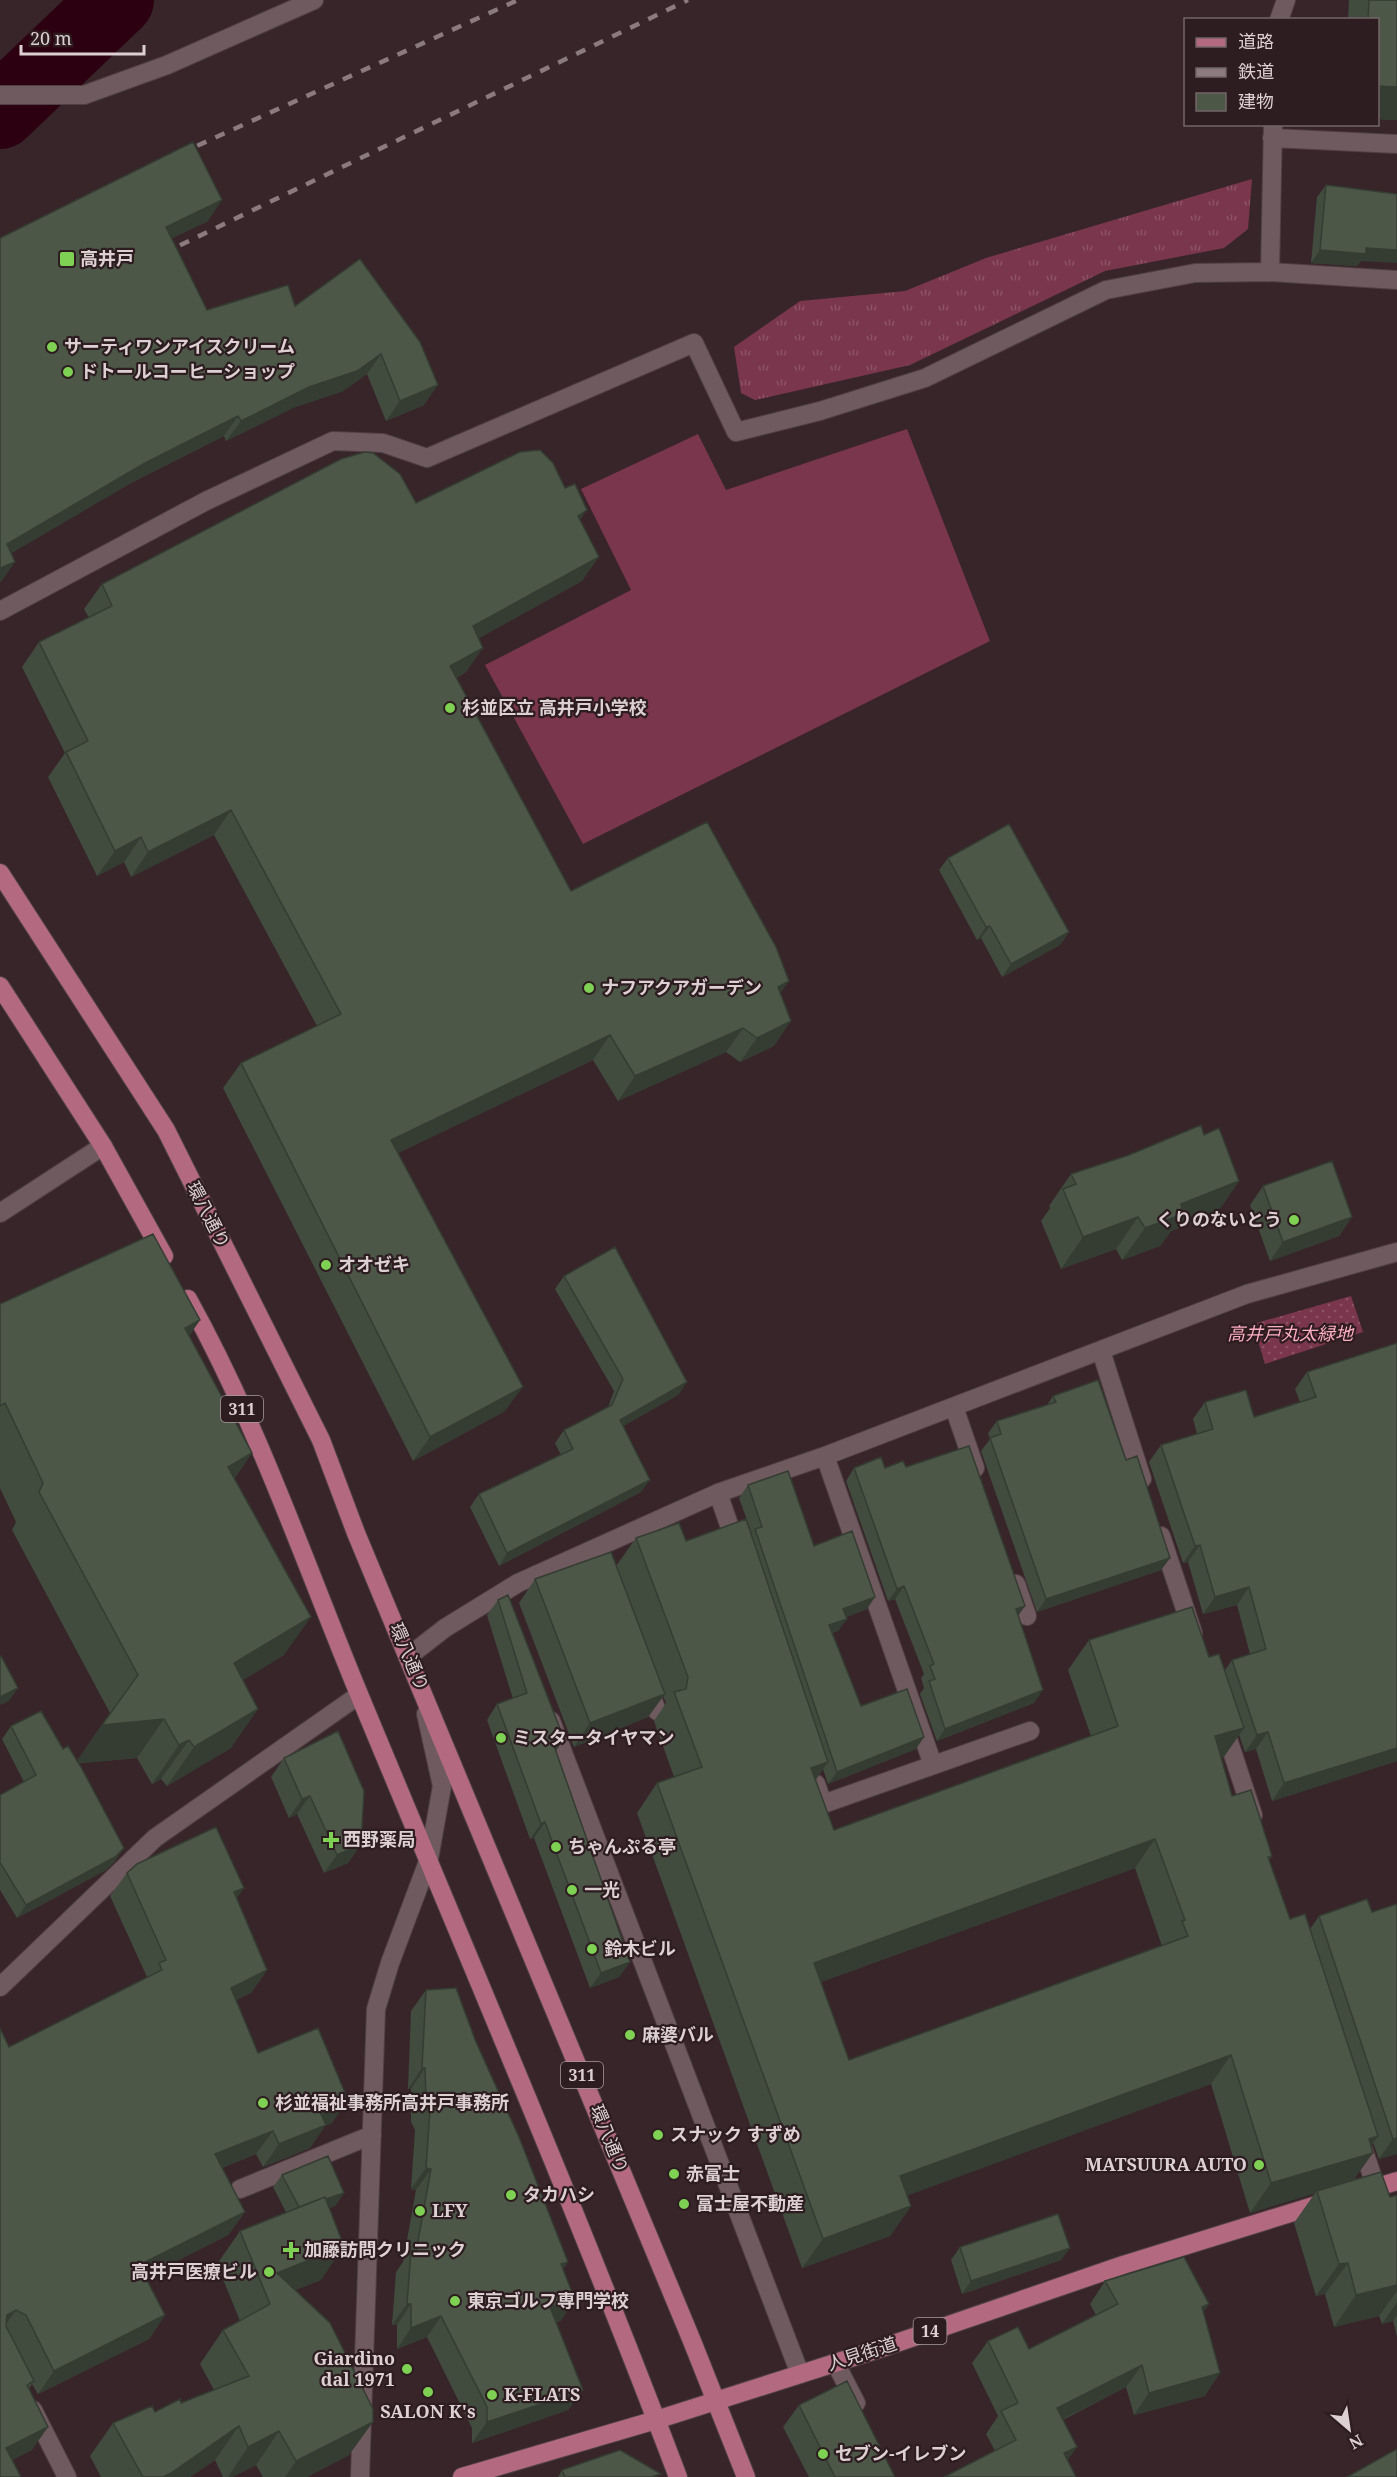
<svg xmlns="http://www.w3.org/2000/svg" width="1397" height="2477" font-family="'Noto Serif','Noto Sans JP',serif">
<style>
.grass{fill:url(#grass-tufts)}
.park{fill:url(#park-dots)}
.garden{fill:#7a364c}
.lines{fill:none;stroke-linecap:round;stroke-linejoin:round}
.river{stroke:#2d0011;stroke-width:74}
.minor-casing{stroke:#504045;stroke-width:20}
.major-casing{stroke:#504045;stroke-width:20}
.minor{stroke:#6f5a5f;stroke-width:18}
.major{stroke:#b36a80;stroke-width:18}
.rail{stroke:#8b7b7f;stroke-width:4.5;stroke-dasharray:10 10;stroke-linecap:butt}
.wall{fill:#414b3e;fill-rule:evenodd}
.shaded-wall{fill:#353d32}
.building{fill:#4c5748;stroke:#353d32;stroke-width:1.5;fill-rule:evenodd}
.poi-dot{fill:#7ed153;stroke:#2d1c20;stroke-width:2}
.labels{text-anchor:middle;stroke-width:4.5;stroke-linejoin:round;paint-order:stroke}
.shield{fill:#2d1c20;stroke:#a89a9d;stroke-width:1.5}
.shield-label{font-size:16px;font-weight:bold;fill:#ddd0d3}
.poi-label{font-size:18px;font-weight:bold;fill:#ddd0d3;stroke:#2d1c20;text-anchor:start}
.street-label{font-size:18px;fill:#ddd0d3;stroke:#2d1c20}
.park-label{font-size:18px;font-style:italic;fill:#fdaec3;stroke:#2d1c20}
</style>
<defs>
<pattern id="grass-tufts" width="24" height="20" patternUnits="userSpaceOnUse" patternTransform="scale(1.5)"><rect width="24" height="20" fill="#7a364c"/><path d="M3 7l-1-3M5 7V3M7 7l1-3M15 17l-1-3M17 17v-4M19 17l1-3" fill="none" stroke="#8c5265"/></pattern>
<pattern id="park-dots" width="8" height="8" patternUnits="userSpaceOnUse" patternTransform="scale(1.5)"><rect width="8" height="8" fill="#7a364c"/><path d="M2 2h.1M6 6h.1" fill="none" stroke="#8c5265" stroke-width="1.8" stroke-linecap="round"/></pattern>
</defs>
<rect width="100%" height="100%" fill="#37252a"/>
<path class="grass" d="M1252,179l-4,50 -24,19 -119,23 -195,94 -155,35 -14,-7 -7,-46 66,-46 105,-10 81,-33z"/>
<path class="park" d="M1351,1296l12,36 -98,32 -12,-40z"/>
<path class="garden" d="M907,429l83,212 -407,203 -98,-179 146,-75 -50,-101 117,-55 28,56z"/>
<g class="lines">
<path class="river" d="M0,112l117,-112"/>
<defs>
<path id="minor" d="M1279,20l7,-20
M0,95h84l83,-30 147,-65
M1272,138l125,6
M1270,272l3,-148
M0,611l206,-110 127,-60 50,2 44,15 267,-115 42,89 84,-21 105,-33 181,-88 89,-17 75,-1 127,8
M0,1213l103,-67
M1101,1351l41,128
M954,1407l21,61
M825,1456l108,309
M718,1493l19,55
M1161,1536l32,97
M1016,1584l11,32
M409,1656l36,-28 73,-45 200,-90 107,-37 422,-162 150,-42
M647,1685l10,26
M551,1721l249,653
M1223,1724l30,91
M816,1784l7,20 207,-73
M0,1987l155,-149 204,-143
M1359,2137l17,50
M240,2189l132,-54
M835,2362l21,41
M33,2410l34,67
M360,2477l16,-468 14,-46 39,-104 13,-73 -16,-72"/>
<path id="major" d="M0,873l166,257 155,310 35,93 336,808 54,136
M0,986l103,160 61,110
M188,1299c71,128 117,265 173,400 107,258 218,516 317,778
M1364,2191l33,-10
M462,2477l194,-57 223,-71 244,-84 203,-63"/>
</defs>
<use href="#minor" class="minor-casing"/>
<use href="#major" class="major-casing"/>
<use href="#minor" class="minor"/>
<use href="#major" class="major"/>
<path class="rail" d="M179,154l339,-154
M162,254l526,-254"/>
</g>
<path class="wall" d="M1349,0h48v120l-20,-1v-99h-29z
M1326,185l35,76 -4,5 -46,-3 6,-66z
M208,221l-36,17 35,72 88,-4 65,-47 64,146 -38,16 -19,-47 -24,17 -48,16 -69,34 -2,-5 -93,47 -120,70 -10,29 -1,-344z
M416,503l164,17 2,61 -103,57 -13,34 -10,6 115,213 218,90 -9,12 -6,53 -34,16 -14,-10 -108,49 -25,-41 -195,93 107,258 -92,50 -190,-373 18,-25 76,-37 -103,-191 -83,42 -7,-15 -27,14 -49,-99 17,-24 -43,-86 17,-25 50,-24 -5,-9 18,-25z
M948,858l121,74 -9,13 -58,32 -21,-39 -4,2 -38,-70z
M1204,1135l35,46 -22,32 -46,18 -11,15 -38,14 -6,-11 -55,20 -20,-48 9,-13 -1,-2 22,-32z
M1263,1186l89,31 -13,19 -69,25 -20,-56z
M564,1276l123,106 -9,13 -55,31 18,66 -142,74 -29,-59 9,-13 82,-39 -6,-12 9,-13 44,-23 6,-16 -59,-102z
M0,1304l200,16 -11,16 63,117 -18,26 50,176 -41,25 -12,68 -64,38 -6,-7 -9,5 -15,-26 -58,5 36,98 -9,9 -89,48 -17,-28v-95l24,-13 -22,-43 9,-13 52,23 14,12 33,-48 -98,-183 4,-8 -16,-34z
M1397,1343v418l-125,40 -16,-52 -11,3 -6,-17 -16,23h-2l11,38 40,60 -3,4 21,59 20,10 9,-13 53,-4 25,-8v250l-18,5 -6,-16 -19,37 36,17 7,-2v142l-4,-16 -11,3 -3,-8 -45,11 -9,-33 -9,2 -22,-73 21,-30 -65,20 -39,-129 -304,111 4,11 -21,30 -88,32 -165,-455 20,-30 17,-6 -20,-56 12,-18 -3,-7 -15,21 -74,30 -55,-144 16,-24 81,-13 20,-28 50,3 65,-6 1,-1 -13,-36 9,-13 66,61 53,63 -21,8 -8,14 -6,2 29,73 55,43 -88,35 -5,-15 -7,11 18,50 257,-94 -23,-66 21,-30 120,17 16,13 7,-10 18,-6 -13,-49 -34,9 -15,-52 -5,1 -34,-101 12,-17 36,-11 -4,-15 12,-17 49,15 46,-15 -5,-13 12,-17zM1135,1868l27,78 -313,114 -28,-78z
M1053,1396l73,64 44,98 -9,12 -124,42 -56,-161 9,-12 -2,-6 9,-12 50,-16z
M906,1467l112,149 16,87 -97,38 -17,-47 4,-6 -3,-10 3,-4 -29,-75 -7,2 -42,-120 8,-13z
M498,1600l58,150 74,212 -11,15 -29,11 -56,-150 -4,1 -43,-119 10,-16 16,-5 -26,-84z
M284,1758l77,86 -13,19 -24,10 -27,-59 -8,4 -18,-41z
M127,1873l110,25 30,72 -16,23 -15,7 22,53 74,70 -7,3 -15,22 -47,19 -7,-13 -34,14 23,44 -17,23 -83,42 20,38 -16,24 -111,55 -6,-10 -3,5 3,61 -20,10 -12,17 9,-430 138,-70 -37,-81z
M426,1990l50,52 92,220 -5,7 -2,52 -5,1 27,68 -15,20 -96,33v-15l-45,-91 -30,12v-24h-5l4,-53 7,-10 13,-72 -5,-1 4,-59 -4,-8v-33h-3l3,-78z
M282,2175l62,18 -9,13 -6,2 -8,72 -26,10 54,165 -42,22h-44l-7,-12 -24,12h-9l-8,-17 -25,17h-89l-11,-21 23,-33 42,-11 59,-22 -14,-26 23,-34 17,-9 -23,-57 23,-33 46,-19 -13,-25z
M960,2247l101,13 -99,34 -11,-34z
M1105,2281l98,31 2,84 -71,19 -8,-28 -63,33 14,27 -10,13 -72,-9 -9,-17 12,-18 -26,-53 16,-22 41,8 67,-34 -6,-11z
M799,2405l96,72h-86l-26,-50z
M562,2470l97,7h-101z"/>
<path class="shaded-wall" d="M1377,86l20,1v33l-20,-1z
M222,200l-14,21 -56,27 14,-21z
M1366,248l31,2v13l-36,-2 -4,5 -46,-3 9,-13z
M381,354l-14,20 -24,17 -48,16 -69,34 15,-20 68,-34z
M438,385l-14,20 -38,16 14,-20z
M238,416l-14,20 -93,47 -131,77 7,-16 138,-81z
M587,510l-17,24 8,-18z
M599,557l-17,24 -126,70 17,-25z
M15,562l-14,20h-1v-14z
M483,648l-17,24 -34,19 18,-25z
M231,810l-17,25 -83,42 17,-25z
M141,837l-17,25 -27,14 18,-25z
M990,926l-9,12 -4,2 9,-13z
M1069,932l-9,13 -58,32 9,-13z
M789,981l-18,24 7,-18z
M791,1021l-17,25 -34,16 17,-24z
M743,1028l-17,24 -108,49 17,-25z
M610,1035l-17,25 -220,105 18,-25z
M1239,1181l-22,32 -46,18 -11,15 -38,14 23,-32 36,-24z
M1138,1217l-22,32 -55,20 22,-32z
M1352,1217l-13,19 -69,25 13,-19z
M200,1320l-27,39 12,-31z
M687,1382l-9,13 -67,38 9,-13z
M523,1387l-18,24 -92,50 17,-24z
M252,1453l-27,39 3,-25z
M650,1480l-9,12 -142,74 8,-13z
M1200,1545l-12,17 -5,1 12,-17z
M1170,1558l-9,12 -124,42 9,-13z
M904,1586l-9,13 -7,2 9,-12z
M1249,1587l-12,18 -34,9 12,-17z
M875,1597l-8,12 -32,12 8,-12z
M1025,1606l-9,13v-10z
M311,1617l-27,38 -77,47 27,-39z
M847,1619l-9,12 -18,7 9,-13z
M18,1688l-9,13 -9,4v-8z
M1043,1690l-9,13 -97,38 8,-12z
M665,1694l-17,23 -74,30 16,-24z
M258,1709l-27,39 -64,38 27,-39z
M164,1719l-27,39 -62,6 27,-39z
M1244,1728l-21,30 -29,7 21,-29z
M1268,1732l-12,17 -11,3 12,-17z
M924,1737l-8,12 -88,35 9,-12z
M564,1739l-11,16v-12z
M189,1740l-28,39 -9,5 27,-39z
M1397,1748v13l-125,40 12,-18z
M828,1762l-21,30 4,-24z
M310,1796l-13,18 -8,4 13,-19z
M545,1822l-11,16 -4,1 11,-15z
M1155,1839l-20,29 -342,124 21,-29z
M361,1844l-13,19 -24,10 13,-18z
M124,1848l-9,13 -9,9 -89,48 9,-13z
M244,1888l-16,23 6,-19z
M630,1962l-11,15 -29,11 11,-15z
M267,1970l-16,23 -37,18 17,-23z
M1231,2055l-20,29 -332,122 21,-30z
M422,2068h3l-14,21h-3z
M348,2100l-16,23 -7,3 -15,22 -47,19 16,-23 41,-32z
M273,2131l-17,23 -57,23 16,-23z
M1378,2136l-13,19 8,-2 -21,29 -35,9 -2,2 -65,20 21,-30 98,-44z
M1397,2138v16l-18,5 14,-20z
M426,2168l5,1 -15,21 -5,-1z
M344,2193l-9,13 -45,15 9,-13z
M911,2206l-21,30 -88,32 21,-29z
M245,2212l-17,23 -105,53 16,-23z
M344,2246l-23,34 -53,20 9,-27z
M1070,2248l-9,12 -99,34 9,-13z
M568,2262l-15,20 8,-18z
M1348,2263l-23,31 -9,2 23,-32z
M1397,2285v6l-18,25 -45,11 22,-32z
M575,2300l-14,21 -26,7 15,-21z
M1397,2302v13l-4,6 -11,3z
M407,2304h4l-14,21h-5z
M1209,2304l-15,22 8,-19z
M16,2310l-16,23 7,-18z
M165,2315l-16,24 -111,55 16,-23z
M441,2316l-14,21 -30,12 14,-21z
M1142,2365l-16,22 -85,43 16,-22z
M1220,2373l-15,23 -71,19 15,-22z
M583,2390l-15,20 -96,33 15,-21z
M373,2422l-24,33 -42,22h-22l11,-16z
M239,2426l-24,34 -25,17h-27z
M48,2427l-16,23 -32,16 6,-18z
M279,2431l-23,34 -24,12h-4l20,-30z
M1077,2447l-16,22 3,-16z"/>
<path class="building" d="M1369,0h28v87l-20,-1v-66h-9z
M193,142l29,58 -56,27 41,83 81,-25 7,21 65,-47 60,83 18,43 -38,16 -19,-47 -24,17 -48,16 -68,34 -3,-5 -93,47 -138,81 8,18 -15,6v-330z
M1326,185l71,9v56l-31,-2v6l-46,-4z
M540,450l13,13 12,25 10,-4 12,26 -9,6 21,41 -126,69 10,22 -33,18 121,225 136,-69 69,125 13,34 -11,6 13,34 -34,17 -14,-10 -108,48 -25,-41 -219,105 132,247 -93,50 -189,-374 100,-49 -110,-204 -83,42 -7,-15 -26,14 -49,-99 22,-11 -49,-99 73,-36 -10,-22 239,-125 24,-7 8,1 27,21 16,29 104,-51z
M1009,824l60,108 -58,32 -21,-38 -4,1 -38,-69z
M1201,1125l3,10 15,-7 20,53 -58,23 2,10 -38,14 -7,-11 -55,20 -20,-48 13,-5 -5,-10 58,-19z
M1332,1161l20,56 -69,25 -20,-56z
M153,1234l47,86 -15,8 67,125 -24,14 83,150 -77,46 24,46 -64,38 -5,-7 -10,5 -15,-26 -62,6 36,-50 -99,-183 4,-9 -38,-80 -5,3v-102z
M615,1247l72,135 -67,38 30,60 -143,73 -28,-59 94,-45 -9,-19 48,-25 11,-26 -59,-103z
M1397,1343v405l-113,35 -16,-51 -11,3 -25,-75 34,-11 -17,-62 -34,10 -15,-52 -5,1 -34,-101 52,-16 -8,-27 41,-12 8,27 62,-20 -9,-25z
M1098,1380l28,80 11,-4 33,102 -124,41 -56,-161 11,-4 -4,-13 59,-19 -3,-6z
M969,1446l56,160 -9,3 27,81 -98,39 -16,-48 6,-2 -5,-13 4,-2 -30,-78 -7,3 -43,-121 27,-11 4,11 18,-7 3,6z
M788,1471l26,75 38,-15 23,66 -32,12 4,10 -18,6 32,81 46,-17 17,48 -87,35 -82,-243 7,-2 -14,-42z
M746,1519l82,243 -17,6 23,62 284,-104 -29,-86 103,-33 17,50 10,-3 25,74 -29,8 17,60 19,-6 21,66 -4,1 22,62 15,-5 73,222 -9,3 4,14 -102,30 -40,-128 -331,121 11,30 -88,33 -166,-456 45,-16 -28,-75 12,-3 2,-12 -52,-139 43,-15 7,18zM1155,1839l30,81 -3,1 6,15 -339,124 -35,-97z
M611,1552l54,142 -75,29 -55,-144z
M508,1595l56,144 -11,4 77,219 -29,11 -56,-151 -4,2 -44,-120 30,-11 -29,-93z
M0,1656h1l17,32 -18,9z
M41,1711l22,38 5,-3 13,21 43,81 -9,9 -89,48 -25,-41h-1v-69l36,-20 -25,-49z
M338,1731l26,60 -3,53 -24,11 -27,-59 -8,3 -18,-41z
M216,1827l28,61 -10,4 33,78 -36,18 27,65 60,-25 30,72 -28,12 6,13 -47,19 -6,-13 -58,23 30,58 -106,53 26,50 -111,56 -28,-56 -10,-5 -9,5 -1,11 28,55 -7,4 21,42 -42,21 15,29h-21v-449l9,19 153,-77 -3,-7 7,-3 -39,-87 10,-9z
M1367,1899l5,13 25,-8v234l-4,1 -74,-223z
M456,1988l20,54 43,95 49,125 -7,2 14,36 -25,7 33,83 -96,32v-15l-46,-91 -30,12v-24h-4l4,-53 5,1 15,-83 -5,-1 4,-59 -4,-8 -1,-33h-3l4,-78z
M328,2156l16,37 -18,6 -1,-2 -26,10 -17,-32z
M1381,2172l9,25 7,-2v90l-41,10 -8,-32 -9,1 -22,-73z
M325,2197l19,49 -67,27 53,50 43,86v13l-77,39 -17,-30 -31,16 -9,-21 -68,47 -8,4h-20l-30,-54 39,-17 3,6 25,-13 1,4 68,-27 -26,-46 47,-26 -30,-73z
M1058,2214l12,34 -99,33 -11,-34z
M1184,2257l25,47 -7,3 18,66 -71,20 -7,-28 -85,43 20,39 -13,6 12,24h-132l72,-37 -15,-29 17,-8 -30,-62 30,-14 11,22 89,-45 -13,-23z
M847,2381l48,96h-60l-36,-72z
M1397,2449v28h-50z
M620,2450l41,24 -10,3h-86l-3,-7z"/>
<g class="poi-dot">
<rect x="59" y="251" width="16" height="16" rx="3"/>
<circle cx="52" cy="347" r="6"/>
<circle cx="68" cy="372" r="6"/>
<circle cx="450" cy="708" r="6"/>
<circle cx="589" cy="988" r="6"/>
<circle cx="1294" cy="1220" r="6"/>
<circle cx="326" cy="1265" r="6"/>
<circle cx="501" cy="1738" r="6"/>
<path d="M328 1831h6v6h6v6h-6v6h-6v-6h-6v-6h6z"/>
<circle cx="556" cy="1847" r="6"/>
<circle cx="572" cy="1890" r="6"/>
<circle cx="592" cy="1949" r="6"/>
<circle cx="630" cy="2035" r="6"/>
<circle cx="263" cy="2103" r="6"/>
<circle cx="658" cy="2135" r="6"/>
<circle cx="1259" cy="2165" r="6"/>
<circle cx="674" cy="2174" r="6"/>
<circle cx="511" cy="2195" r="6"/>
<circle cx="684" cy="2204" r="6"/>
<circle cx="420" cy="2211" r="6"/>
<path d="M288 2241h6v6h6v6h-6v6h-6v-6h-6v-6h6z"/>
<circle cx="269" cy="2272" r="6"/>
<circle cx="455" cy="2301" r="6"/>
<circle cx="407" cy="2369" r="6"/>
<circle cx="428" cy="2392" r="6"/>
<circle cx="492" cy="2395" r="6"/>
<circle cx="823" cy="2454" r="6"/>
</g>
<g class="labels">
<g class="shield">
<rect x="221" y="1396" width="42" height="26" rx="4.5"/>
<rect x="561" y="2062" width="42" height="26" rx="4.5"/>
<rect x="913.5" y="2318" width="33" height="26" rx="4.5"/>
</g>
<g class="shield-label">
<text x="242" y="1415">311</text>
<text x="582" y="2081">311</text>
<text x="930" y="2337">14</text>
</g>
<g class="poi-label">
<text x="80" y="265">高井戸</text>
<text x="64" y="353">サーティワンアイスクリーム</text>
<text x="80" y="378">ドトールコーヒーショップ</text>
<text x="462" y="714">杉並区立 高井戸小学校</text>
<text x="601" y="994">ナフアクアガーデン</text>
<text x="1282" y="1226" text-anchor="end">くりのないとう</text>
<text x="338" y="1271">オオゼキ</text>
<text x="513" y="1744">ミスタータイヤマン</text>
<text x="343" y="1846">西野薬局</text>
<text x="568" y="1853">ちゃんぷる亭</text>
<text x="584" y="1896">一光</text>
<text x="604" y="1955">鈴木ビル</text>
<text x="642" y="2041">麻婆バル</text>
<text x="275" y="2109">杉並福祉事務所高井戸事務所</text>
<text x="670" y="2141">スナック すずめ</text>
<text x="1247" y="2171" text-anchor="end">MATSUURA AUTO</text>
<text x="686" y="2180">赤富士</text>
<text x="523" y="2201">タカハシ</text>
<text x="696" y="2210">富士屋不動産</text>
<text x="432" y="2217">LFY</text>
<text x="304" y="2256">加藤訪問クリニック</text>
<text x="257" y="2278" text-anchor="end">高井戸医療ビル</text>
<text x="467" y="2307">東京ゴルフ専門学校</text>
<text x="395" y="2365" text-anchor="end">Giardino<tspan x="395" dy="21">dal 1971</tspan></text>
<text x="504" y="2401">K-FLATS</text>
<text x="428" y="2418" text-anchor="middle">SALON K's</text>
<text x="835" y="2460">セブン-イレブン</text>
</g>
<g class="street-label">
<text transform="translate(208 1215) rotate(63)" y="6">環八通り</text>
<text transform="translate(409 1657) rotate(67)" y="6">環八通り</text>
<text transform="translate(609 2139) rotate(68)" y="6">環八通り</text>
<text transform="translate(862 2354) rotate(-18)" y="6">人見街道</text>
</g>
<g class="park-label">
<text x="1290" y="1340">高井戸丸太緑地</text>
</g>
</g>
<rect x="1184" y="18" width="195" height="108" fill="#2d1c20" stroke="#736468" stroke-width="1.5"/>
<rect x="1196" y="38" width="30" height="9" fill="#b36a80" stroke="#736468" stroke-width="1.5"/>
<text x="1238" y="48" font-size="18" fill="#ddd0d3">道路</text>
<rect x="1196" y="68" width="30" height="9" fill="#8b7b7f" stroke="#736468" stroke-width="1.5"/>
<text x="1238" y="78" font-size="18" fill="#ddd0d3">鉄道</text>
<rect x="1196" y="93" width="30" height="18" fill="#4c5748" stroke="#736468" stroke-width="1.5"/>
<text x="1238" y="108" font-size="18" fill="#ddd0d3">建物</text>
<g transform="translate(1349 2429) rotate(151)" stroke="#2d1c20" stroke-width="4.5" paint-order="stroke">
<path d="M0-4.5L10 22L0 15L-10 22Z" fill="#ddd0d3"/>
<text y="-9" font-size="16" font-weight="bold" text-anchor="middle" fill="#ddd0d3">N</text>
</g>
<path d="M21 45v9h123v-9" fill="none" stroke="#ddd0d3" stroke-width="3"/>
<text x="30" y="45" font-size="18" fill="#ddd0d3" stroke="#2d1c20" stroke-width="4.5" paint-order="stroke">20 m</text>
</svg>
